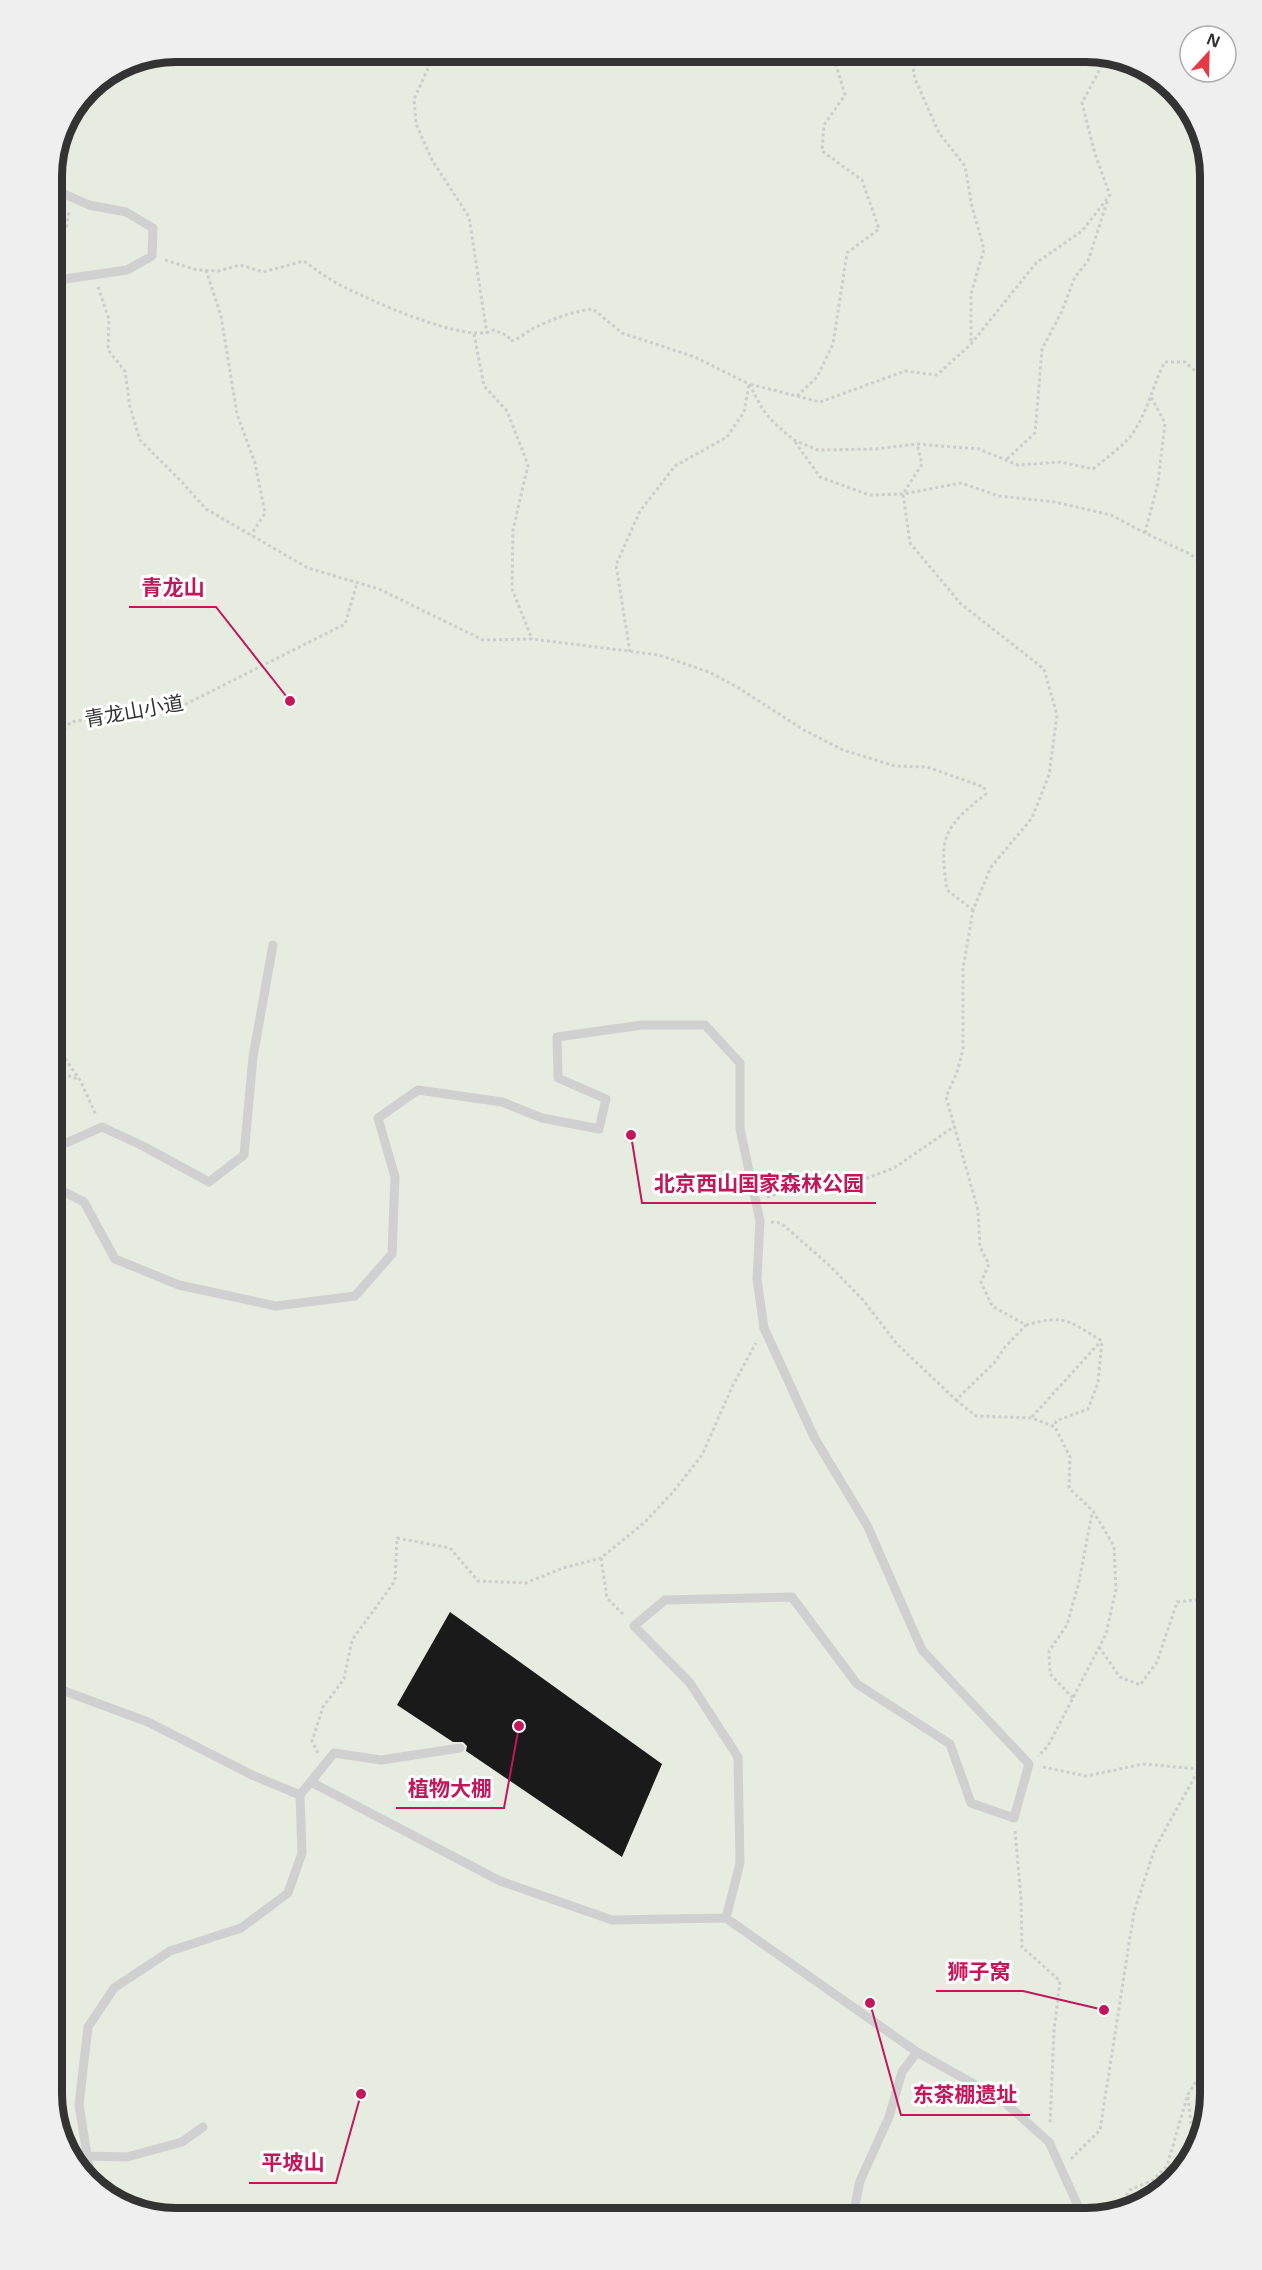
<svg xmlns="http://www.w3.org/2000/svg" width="1262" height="2270" font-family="'Open Sans','Noto Sans SC',sans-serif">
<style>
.green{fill:#e6ecdf}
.building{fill:#1a1a1a}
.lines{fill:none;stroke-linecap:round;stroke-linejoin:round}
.path{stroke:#cdcdcd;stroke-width:3;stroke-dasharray:3 3;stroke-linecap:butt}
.service{stroke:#d0d0d0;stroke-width:9}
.labels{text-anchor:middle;stroke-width:6;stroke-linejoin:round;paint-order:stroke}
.street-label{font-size:20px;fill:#333;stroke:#fff}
.rim{fill:none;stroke:#333;stroke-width:8}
.leader{fill:none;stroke:#c2185b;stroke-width:2}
.callout-dot{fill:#c2185b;stroke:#fff;stroke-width:2}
.callout-label{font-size:21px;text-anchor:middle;font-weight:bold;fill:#c2185b;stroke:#fff;stroke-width:6;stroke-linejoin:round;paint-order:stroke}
</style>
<rect width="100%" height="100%" fill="#fff"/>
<path class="green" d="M175,51h920l67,26 39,50 10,48v1920l-21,68 -55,46 -48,10h-919l-62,-21 -45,-55 -10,-48v-1927l10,-41 27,-40 40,-27z"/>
<path class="building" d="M450,1612l212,152 -40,93 -156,-106 1,-5 -4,-4h-10l-56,-37z"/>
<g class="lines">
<path class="path" d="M429,51l2,11 -17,37 2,25 16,36 37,57 18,117
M910,51l5,28 24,54 26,33 7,41 12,42 -13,45v48
M51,253l16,-28 2,-14
M165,260l32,10 21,1 22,-6 23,7 41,-11c12,9 23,17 36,24 27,14 127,60 154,45l14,6 2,5c9,-1 16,-9 24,-13 18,-9 40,-17 59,-19l29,24 73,24 54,27 14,26 11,13 20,17 24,10 58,-1 41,-5 62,5 39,16 42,-3 33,7c12,-10 26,-20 36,-31 18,-21 23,-53 36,-76h20l26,23
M206,270l15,46 16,98 18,49 10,50 -14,22
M98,287l11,32 -1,31 17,21 5,36 10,33 41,41 25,28 102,59 71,21 104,51 49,-1 127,16 50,17 28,15 67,43 39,20 52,16 32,1 57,20 2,7c-43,33 -47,44 -39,96l26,20
M474,334l10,52 23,25 21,54 -15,65 -1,59 20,50
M797,396l20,-19 16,-33 14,-91 32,-24 -17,-49 -40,-29 2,-26 21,-30 -13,-44
M795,442l25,35 49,18 34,-1 58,-11 38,13 56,6 56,13 34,18 45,21 21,17
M1007,459l28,-26 7,-84 19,-36 14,-36 13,-16 20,-62
M1145,533l13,-50 7,-60 -15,-28
M630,652l-14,-87 24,-54 35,-45 52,-29 17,-25 5,-28 71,18 85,-31 32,4 34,-31 65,-81 46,-32 28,-36 -15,-41 -13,-51 25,-47
M51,742l20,-20 113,-17 161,-81 12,-41
M51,1039l29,41 16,35
M51,1070l27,9
M767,1197l65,-18 30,1 32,-12 61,-42
M771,1222l10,1 49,43 33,34 34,44 59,56 39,-38 10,-15 21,-22 -34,-19 -11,-24 8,-18 -9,-17 -2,-37 -32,-113 11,-25 6,-22v-81l10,-59 18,-43 41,-49 17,-43 8,-60 -13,-46 -83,-65 -51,-61 -7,-49 19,-30 -5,-20
M1026,1325c39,-11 43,-4 76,16l-4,42 -10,26 -32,12 -1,6
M956,1400l20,16 56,2 23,9 15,30 -1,31 24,23 21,35 2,43 -10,45 -58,112 -10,10
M1032,1417l68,-75
M601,1558l6,40 18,18
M1099,1647l21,30 20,8 17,-23 20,-60 34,-4
M1073,1698l-23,-24 -1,-23 18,-26 12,-43 13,-69
M318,1753l-6,-12 11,-34 21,-28 8,-39 43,-59 2,-43 53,10 28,33 48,2 37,-15 38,-10 44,-36 28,-30 29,-37 31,-70 23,-42
M1043,1767l43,9 57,-12 56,5
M1015,1831l6,67 1,49 38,34 -6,49 -4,95
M1188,2097l6,55
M1071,2159l29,-29 34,-218 21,-64 44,-79 12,3
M1098,2217l22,-13 10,-14 23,-10 14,-14 21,-72 18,-27 5,-4"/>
<path class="service" d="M51,281l76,-11 25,-14 1,-28 -27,-16 -37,-7 -38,-17
M51,1173l6,-26 45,-20 41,19 66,36 35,-27 9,-98 20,-112
M51,1185l33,17 31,57 64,26 97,21 79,-10 37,-42 3,-77 -17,-59 40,-28 84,12 40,16 57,11 7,-30 -48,-21 -1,-41 85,-12h63l35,38v66l20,92 -3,58 7,49 50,109 53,88 55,125 107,114 -15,54 -43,-15 -21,-59 -93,-60 -65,-87 -127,3 -31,26 56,57 48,74 2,106 -14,55
M51,1686l97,36 104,53 48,20 2,58 -14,40 -47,35 -71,23 -56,37 -26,39 -9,78 12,74
M311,1782l189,99 112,39 114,-2 191,134
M300,1795l34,-42 47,7 79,-12
M87,2156l40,1 55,-15 21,-15
M852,2219l8,-38 29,-64 13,-45 15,-20 85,48 47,42 29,64v13"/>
</g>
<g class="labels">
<g class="street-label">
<text transform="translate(134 711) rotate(-10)" y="7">青龙山小道</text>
</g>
</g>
<path d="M0 0H1262V2270H0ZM176 62H1086A114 114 0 0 1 1200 176V2094A114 114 0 0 1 1086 2208H176A114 114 0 0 1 62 2094V176A114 114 0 0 1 176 62Z" fill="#efefef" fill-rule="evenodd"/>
<path class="rim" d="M176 62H1086A114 114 0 0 1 1200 176V2094A114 114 0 0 1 1086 2208H176A114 114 0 0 1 62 2094V176A114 114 0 0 1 176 62Z"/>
<path class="leader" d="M290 701L216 607H129M631 1135L642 1203H876M519 1726L504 1808H396M1104 2010L1023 1991H936M870 2003L901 2115H1030M361 2094L336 2183H249"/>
<g class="callout-dot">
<circle cx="290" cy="701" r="6"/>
<circle cx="631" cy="1135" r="6"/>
<circle cx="519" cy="1726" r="6"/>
<circle cx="1104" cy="2010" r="6"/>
<circle cx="870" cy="2003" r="6"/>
<circle cx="361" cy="2094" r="6"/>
</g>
<g class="callout-label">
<text x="173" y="595">青龙山</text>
<text x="759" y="1191">北京西山国家森林公园</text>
<text x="450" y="1796">植物大棚</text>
<text x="979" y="1979">狮子窝</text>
<text x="965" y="2102">东茶棚遗址</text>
<text x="293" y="2170">平坡山</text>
</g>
<g transform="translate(1208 54) rotate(22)"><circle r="28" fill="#ffffff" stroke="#adadad" stroke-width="1.5"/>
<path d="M0-4.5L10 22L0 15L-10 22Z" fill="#e63946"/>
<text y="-9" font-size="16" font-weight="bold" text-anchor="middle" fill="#333333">N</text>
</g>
</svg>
